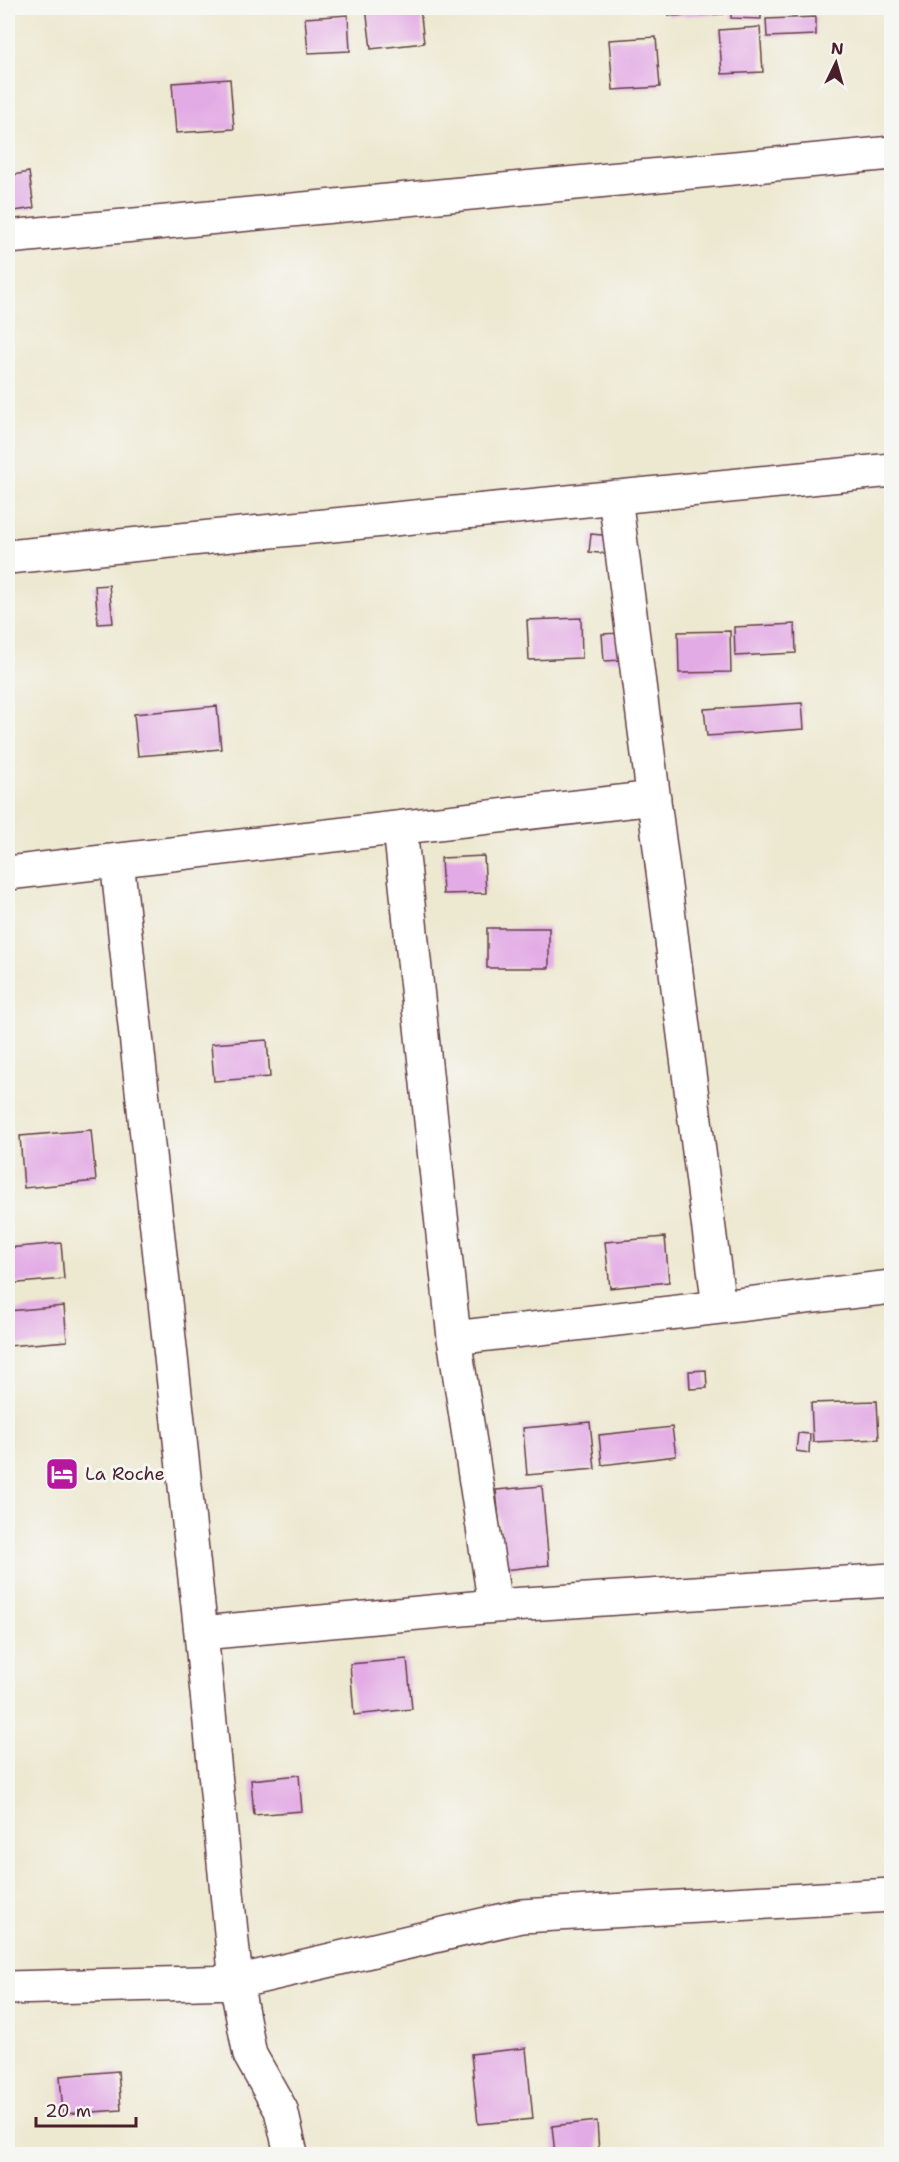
<svg xmlns="http://www.w3.org/2000/svg" width="899" height="2162" font-family="'Shantell Sans',sans-serif">
<style>
.building{fill:#e3abe5}
.lines{fill:none;stroke-linecap:round;stroke-linejoin:round}
.minor-casing{stroke:#623d44;stroke-width:36}
.minor{stroke:#fff;stroke-width:33}
.labels{text-anchor:middle;stroke-width:6;stroke-linejoin:round;paint-order:stroke}
.poi-label{font-size:18px;fill:#4a1f2b;stroke:#f6f6f2;text-anchor:start}
</style>
<rect width="100%" height="100%" fill="#f6f6f2"/>
<filter id="ink" filterUnits="userSpaceOnUse"><feTurbulence type="fractalNoise" baseFrequency=".0167" numOctaves="2"/><feDisplacementMap in="SourceGraphic" scale="12" xChannelSelector="R" yChannelSelector="G"/><feConvolveMatrix kernelMatrix="1 2 1 2 8 2 1 2 1" color-interpolation-filters="sRGB"/></filter>
<filter id="wash" filterUnits="userSpaceOnUse"><feTurbulence type="fractalNoise" baseFrequency=".008" numOctaves="4" result="noise"/><feDisplacementMap in="SourceGraphic" scale="24" xChannelSelector="R" yChannelSelector="G"/><feGaussianBlur stdDeviation="1.35" result="paint"/><feColorMatrix in="noise" values="0 0 0 0 0 0 0 0 0 0 0 0 0 0 0 0 0 1.4 0 .05"/><feComposite in="paint" operator="in"/></filter>
<g filter="url(#wash)">
<rect width="100%" height="100%" fill="#ede8d0"/>
<g id="blocks">
<path class="building" d="M366,8h54l4,35 -53,6z
M668,8h56v6l-56,2z
M731,8h30v11l-30,-1z
M348,15l2,36 -42,2 -3,-35z
M816,17v18l-49,2 -1,-18z
M760,27l3,45 -41,2 -3,-44z
M656,37l4,50 -47,3 -4,-50z
M230,79l4,50 -58,4 -4,-50z
M29,172l5,36 -26,4v-36z
M591,534l21,2 -2,18 -21,-2z
M109,585l4,38 -15,1 -3,-38z
M581,618l1,40 -53,2 -2,-40z
M795,624l1,29 -61,3 -1,-29z
M730,631l1,41 -52,1 -1,-41z
M622,633l2,27 -20,1 -2,-27z
M802,703l2,26 -97,7 -3,-27z
M217,706l4,43 -83,7 -4,-42z
M484,856l2,37 -43,1 -2,-36z
M487,928h62v40h-62z
M267,1040l3,37 -56,4 -3,-37z
M91,1130l5,51 -72,7 -4,-52z
M665,1237l4,45 -59,6 -5,-46z
M61,1243l3,36 -56,5v-36z
M64,1306l3,35 -59,5v-35z
M706,1370l1,18 -17,1 -1,-18z
M877,1401l2,38 -66,3 -2,-39z
M590,1422l5,47 -68,6 -4,-47z
M672,1427l4,29 -74,9 -3,-30z
M798,1433l12,1 -1,19 -13,-2z
M542,1486l7,79 -45,5 -8,-80z
M407,1659l5,50 -58,6 -4,-51z
M299,1775l3,36 -48,4 -3,-35z
M526,2048l7,71 -55,5 -7,-70z
M118,2071l3,39 -58,4 -3,-38z
M597,2121l2,32 -44,1 -3,-28z"/>
</g>
</g>
<g filter="url(#ink)">
<use href="#blocks" fill-opacity="0" stroke="#623d44" stroke-width="1.5"/>
<g class="lines">
<defs>
<path id="minor" d="M8,237l884,-84
M615,497l104,810
M8,557l884,-87
M400,828l54,510 41,268
M117,860l84,773 35,349 14,73 31,55 10,44
M8,873l646,-75
M454,1338l438,-51
M201,1633l294,-27 397,-26
M8,1988l228,-6 285,-66 371,-21"/>
</defs>
<use href="#minor" class="minor-casing"/>
<use href="#minor" class="minor"/>
</g>
</g>
<defs>
<symbol id="hotel-square" viewBox="-11 -11 22 22"><rect x="-9" y="-9" width="18" height="18" rx="4" fill="#b5179e" stroke="#f6f6f2"/><path d="M-6-4.5h1.5V1H6V5H4.5V3h-9V5H-6ZM-4 0a1.8 1.8 0 1 1 3.6 0ZM.5 0V-2.5h3Q6-2.5 6 0Z" fill="#fff"/></symbol>
</defs>
<g fill-rule="evenodd">
<use href="#hotel-square" x="43" y="1455" width="38" height="38"/>
</g>
<g class="labels">
<g class="poi-label">
<text x="85" y="1480">La Roche</text>
</g>
</g>
<rect width="899" height="2162" fill="none" stroke="#f6f6f2" stroke-width="30"/>
<g transform="translate(836 63) rotate(5)" stroke="#f6f6f2" stroke-width="4.5" paint-order="stroke">
<path d="M0-4.5L10 22L0 15L-10 22Z" fill="#4a1f2b"/>
<text y="-9" font-size="16" font-weight="bold" text-anchor="middle" fill="#4a1f2b">N</text>
</g>
<path d="M36 2117v9h100v-9" fill="none" stroke="#4a1f2b" stroke-width="3"/>
<text x="45" y="2117" font-size="18" fill="#4a1f2b" stroke="#f6f6f2" stroke-width="4.5" paint-order="stroke">20 m</text>
</svg>
